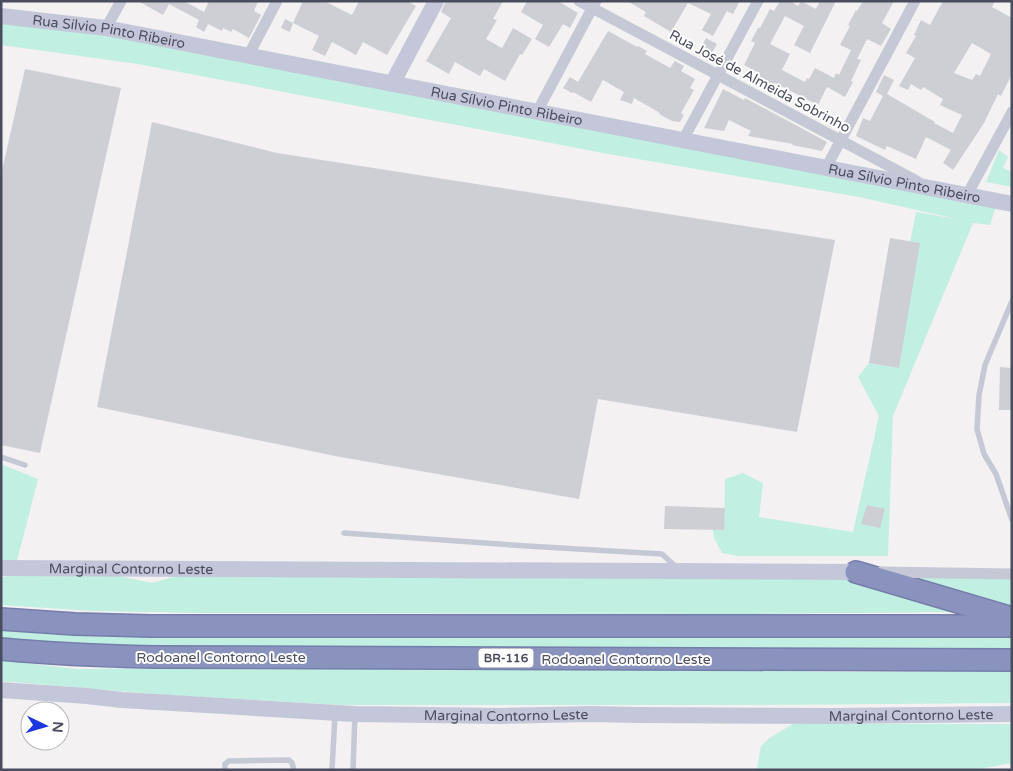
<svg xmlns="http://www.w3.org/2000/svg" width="1013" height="771" font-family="'Varela Round',sans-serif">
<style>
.green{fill:#c1efe1}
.building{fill:#cecfd5;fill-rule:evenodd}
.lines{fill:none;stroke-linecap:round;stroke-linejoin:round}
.highway-casing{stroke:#757eaa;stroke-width:24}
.lane{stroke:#c5c8d5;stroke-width:5.5}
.street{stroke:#c5c8d5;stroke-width:11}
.secondary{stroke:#c4c7d9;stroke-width:16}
.highway{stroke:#8a93be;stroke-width:21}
.labels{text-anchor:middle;stroke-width:4;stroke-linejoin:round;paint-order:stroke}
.shield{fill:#fff;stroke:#80828e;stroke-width:1}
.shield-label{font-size:12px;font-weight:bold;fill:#494d5e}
.street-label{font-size:14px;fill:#494d5e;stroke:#fff}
</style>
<rect width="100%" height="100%" fill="#f3f1f1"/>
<path class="green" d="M1,21l103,12 892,173 -6,19 -17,-2 -80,193 -5,140h-150l-16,-3 -8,-15 -1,-8h11l1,-51 18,-6 20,10 -4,34 94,15 26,-116 -21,-39 11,-14 30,5 11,-126 6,-30 41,7 -98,-22 -256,-44 -465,-89 -137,-19z
M999,150l9,7 -5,11 9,4v15l-26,-5z
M1,464l37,15 -21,82 -16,-1z
M22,575l97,1 33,7 28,-8 674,1 106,36 -213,2 -542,-1 -112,-2 -92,-6v-28z
M908,578h104v29z
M1,625l1011,8v17l-910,-4 -101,-7z
M1,660l76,9 189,-2 142,2h237l204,3 163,-1v32l-254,2h-415l-177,-10 -165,-14z
M793,724h219v39l-38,7h-217l4,-24 10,-9z"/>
<path class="building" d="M138,1h46l20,11 5,-11h49l-4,10 7,4 -12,23 -16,-9 -2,3 -8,-4 -1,3 -14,-7 -4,8 -8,-5 3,-7 -30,-16 -6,11z
M303,1h21l28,14 7,-14h48l9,5 -29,49 -24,-13 -7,13 -24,-13 -7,14 -13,-6 7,-14 -26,-13z
M446,1h57l-10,18 4,1 -11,19 16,9 11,-20 19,11 -10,16 -2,-1 -15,27 -21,-12 -4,7 -25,-14 -6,12 -23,-13 25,-43 -10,-6z
M527,1h31l20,12 -8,15 -7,-4 -14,23 -14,-8 8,-14 -22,-13z
M627,1h113l-7,13 -6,-3 -14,25 -11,-6 9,-16 -23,-11 -17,29 -27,-16 2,-4z
M780,1h10l8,5 3,-5 15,8 4,-8h16l-26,52 -16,-8 10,-19 -19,-10 -15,28 20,10 -8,16 23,12 2,-4 2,1 6,-11 19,10 2,-5 3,2 12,-25 -11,-5 10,-19 -2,-1 8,-15 1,1 6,-10h31l-12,22 9,6 -10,17 -14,-7 -10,20 4,1 -10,21 2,1 -8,15 -18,-10 -9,18 -43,-22 -3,5 -17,-9 4,-6 -15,-8 11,-22 -4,-2 7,-13h2l10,-19 4,2z
M943,1h52l-3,6 20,11v56l-11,22 -3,-2 -14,29 -31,47 -10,-7 8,-13 -25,-13 -10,22 -29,-13 -2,4 -29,-14 7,-18 7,3 13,-25 -7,-4 8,-17 10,5 -7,14 48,28 -1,1 19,10 9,-18 -22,-10 3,-6 -20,-12 -2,3 -10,-6 -3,6 -9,-4 16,-28 -9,-5 10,-17 -2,-1 7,-15 9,5zM972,43l19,11 -11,22 -4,-2 -4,6 -18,-7z
M285,19l8,4 -3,9 -9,-4z
M608,31l29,16 1,-1 9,5 -2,3 25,14 5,-7 9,5 -3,5 14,8 -5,9 4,2 -13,23 3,2 -4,7 -8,-1 -13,-7 1,-1 -26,-15 -2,6 -12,-4 4,-8 -21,-12 -12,22 -18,-10 -1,1 -9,-5 7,-11 8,5z
M706,38l11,6 -6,11 -11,-6z
M25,69l96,19 -81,365 -39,-8v-270z
M723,89l21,11 1,-2 82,44 -5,9 -30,-6 1,-1 -45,-8 3,-5 -22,-11 -5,11 -20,-3z
M152,122l125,31 558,87 -38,192 -199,-33 -19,100 -244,-43 -238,-49z
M890,238l30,5 -21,125 -30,-5z
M1000,367l12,1v42h-13z
M867,505l18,4 -5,19 -19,-4z
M665,506l60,2 -1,22 -60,-1z"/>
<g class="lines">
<defs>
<path id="highway" d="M856,572l156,46
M1,619l74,5 76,2h861
M1,649c51,5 103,7 154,8l857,3"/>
</defs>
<use href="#highway" class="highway-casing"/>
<path class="lane" d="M1012,301l-27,64 -6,30 -2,34 7,25 12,20 16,46
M1,457l24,8
M344,533l183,13 135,8 14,13
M225,770v-6l4,-3 60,-1 3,3 2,7
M332,770l3,-55
M353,770l2,-56"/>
<path class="street" d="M579,1l338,180
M106,28l15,-27
M248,56l29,-55
M537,112l59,-111
M683,140l75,-139
M826,168l89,-167
M967,195l45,-83
M881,572l131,2"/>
<g class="secondary">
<path id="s1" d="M1,16l105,12 906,176"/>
<path d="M392,84l44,-83"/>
<path id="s2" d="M1,568l855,4"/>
<path id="s3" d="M1,690l86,6 35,4 233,14 147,2 89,-2 47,1 193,1 181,-2"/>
</g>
<use href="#highway" class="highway"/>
</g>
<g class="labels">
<rect class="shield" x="478.5" y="648.5" width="55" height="19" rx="4"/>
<g class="shield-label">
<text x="506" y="662">BR-116</text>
</g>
<g class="street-label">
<text dy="5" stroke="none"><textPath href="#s1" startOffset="109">Rua Sílvio Pinto Ribeiro</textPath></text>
<text transform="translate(760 81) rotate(28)" y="5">Rua José de Almeida Sobrinho</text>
<text dy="5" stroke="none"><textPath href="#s1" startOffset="514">Rua Sílvio Pinto Ribeiro</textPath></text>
<text dy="5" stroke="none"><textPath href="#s1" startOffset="919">Rua Sílvio Pinto Ribeiro</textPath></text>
<text dy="5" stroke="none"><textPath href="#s2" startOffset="130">Marginal Contorno Leste</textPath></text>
<text x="221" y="662">Rodoanel Contorno Leste</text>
<text x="626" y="664">Rodoanel Contorno Leste</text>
<text dy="5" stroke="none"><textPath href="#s3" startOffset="506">Marginal Contorno Leste</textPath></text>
<text dy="5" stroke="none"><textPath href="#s3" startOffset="911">Marginal Contorno Leste</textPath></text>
</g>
</g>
<rect width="1013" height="771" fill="none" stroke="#494d5e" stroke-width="5"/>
<g transform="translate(45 726) rotate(95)"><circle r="24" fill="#ffffff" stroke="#b6b8bf"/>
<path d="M0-4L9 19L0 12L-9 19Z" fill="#1d37e0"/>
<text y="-8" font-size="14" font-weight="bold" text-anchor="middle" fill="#494d5e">N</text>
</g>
</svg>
